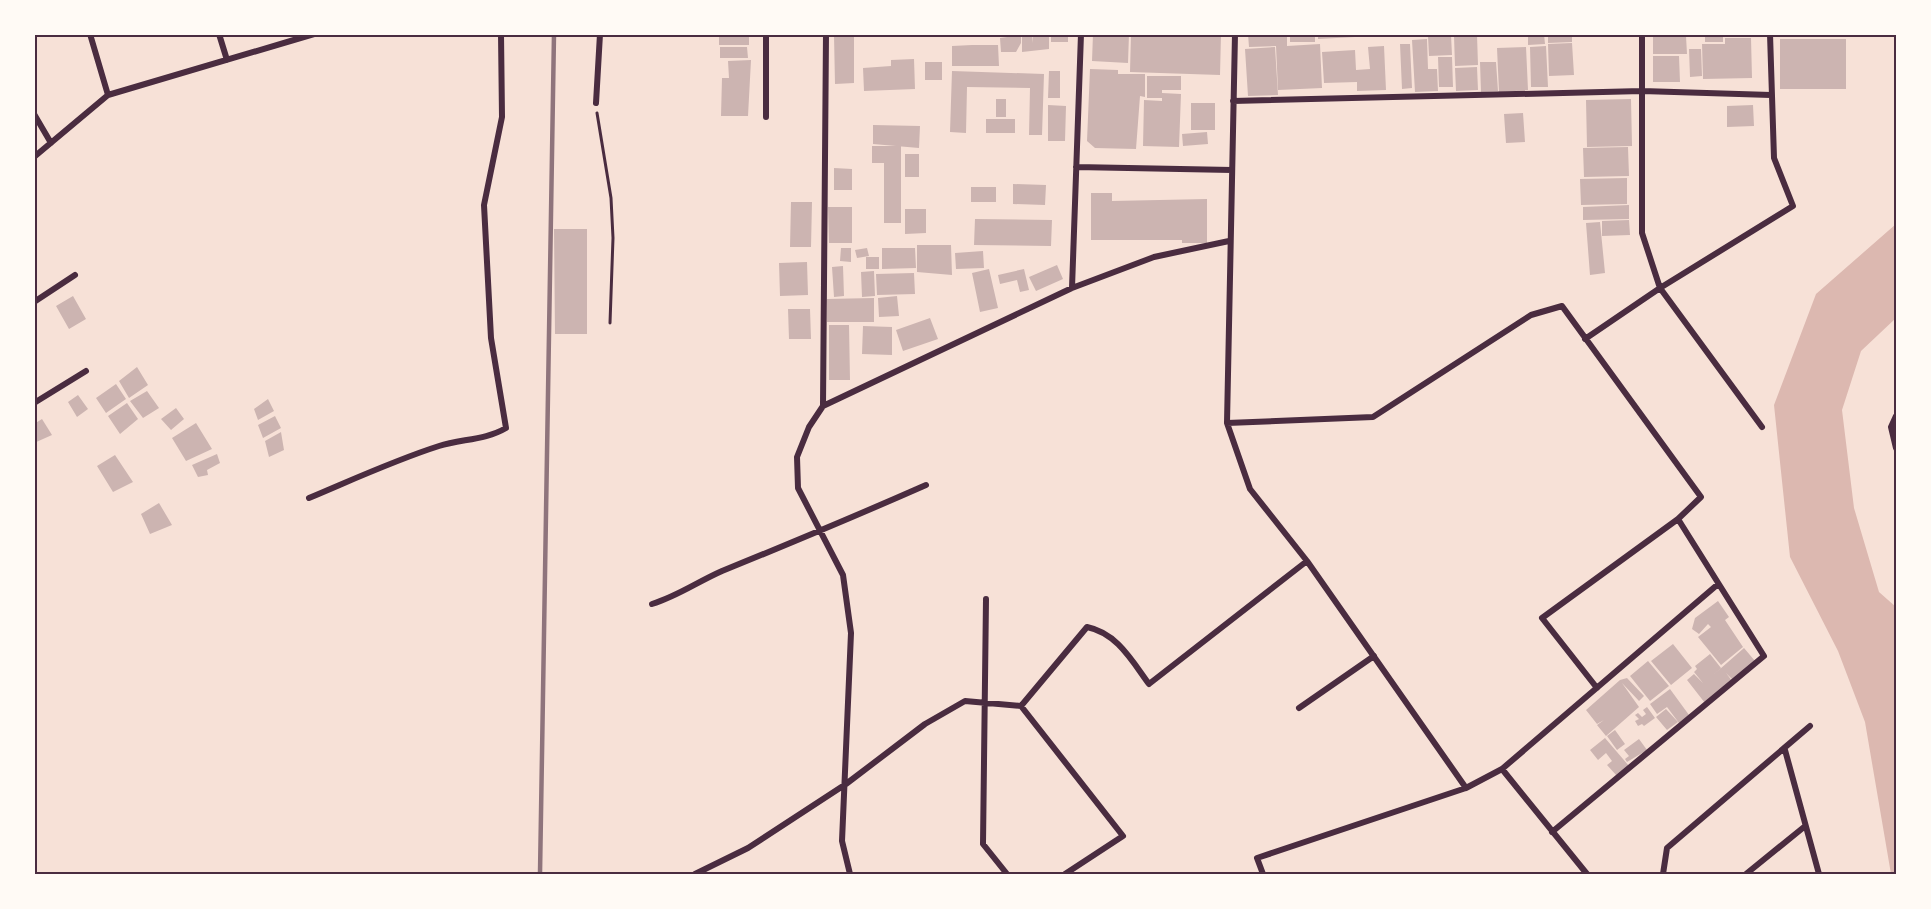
<svg xmlns="http://www.w3.org/2000/svg" width="1931" height="909" font-family="'Asap Condensed',sans-serif">
<style>
.water{fill:#dcb8b0}
.building{fill:#ccb4b1}
.lines{fill:none;stroke-linecap:round;stroke-linejoin:round}
.path{stroke:#4a2c40;stroke-width:3}
.minor{stroke:#4a2c40;stroke-width:6}
.rail{stroke:#8f747c;stroke-width:4.5}
.neatline{fill:none;stroke:#4a2c40;stroke-width:2}
</style>
<rect width="100%" height="100%" fill="#f7e1d7"/>
<path class="water" d="M1896,224v94l-35,33 -19,59 12,98 25,84 17,15v267h-5l-26,-152 -27,-71 -48,-94 -16,-152 42,-111z"/>
<path class="building" d="M719,34h30v11h-30z
M1022,34h10v9l1,-9h16v15l-27,3z
M1051,34h17v8h-17z
M1093,34h36l-1,29 -36,-2z
M1131,34h90l-1,41 -90,-3z
M1248,34h39v12l33,-2 2,44 -44,2 -2,-44 -27,1z
M1290,34h25v8h-25z
M1318,34h37v3l-37,2z
M1528,34h16l1,10 -17,1z
M1548,34h24v8l-24,1z
M1705,34h18v8h-18z
M1826,34h34v3l-34,-1z
M834,35h20v48l-19,1z
M1021,35v8l-5,9h-15l-1,-14z
M1451,35l1,20 -23,1 -1,-20z
M1477,35l1,30 -23,1 -1,-30z
M1686,36l1,18h-34v-17z
M1725,38h26l1,40 -49,1 -1,-35h23z
M1427,39l1,30h9l1,22 -23,1 -3,-52z
M1780,39h66v50h-66z
M1572,43l2,32 -25,1 -1,-32z
M1400,44h10l2,44 -10,1z
M972,45h26l1,21h-47v-20z
M1384,46l2,44 -29,1v-9l-33,1 -2,-31 33,-2 1,20 14,-1 -2,-22z
M1546,46l2,41h-17l-1,-40z
M720,47h27l1,11h-28z
M1275,47l3,48 -30,1 -3,-47z
M1526,47l2,43 -29,2 -2,-44z
M1689,49h12l1,27 -12,1z
M1653,56h26l1,26h-27z
M1438,57h14l1,30h-14z
M914,59l1,30 -51,2 -1,-23 28,-2v-6z
M751,60l-3,56h-27l1,-38h7l-1,-17z
M925,62h17v18h-17z
M1480,62h16l2,29 -17,1z
M1477,67l1,23 -22,1 -1,-23z
M1090,69l28,1v4h27v23l-5,-1 -4,53 -41,-1 -8,-7z
M952,71l92,3 -2,61h-13l1,-47 -63,-1 -1,46 -16,-1z
M1049,71h11v27h-12z
M1147,76h34v14h-19v3l19,1 -2,53 -36,-1 1,-46 18,1v-3h-15z
M996,99h10v18h-10z
M1631,99l1,47 -45,1 -1,-47z
M1191,103h24v27h-24z
M1048,105l18,1 -1,35h-17z
M1753,105l1,21 -27,1v-21z
M1523,113l2,29 -19,1 -2,-29z
M986,119h29v14h-29z
M873,125l47,1 -1,22 -46,-4z
M1207,132l1,12 -25,2 -1,-12z
M872,146h29v77h-17v-60h-12z
M1628,147l1,29 -45,1 -1,-29z
M905,154h14v23h-14z
M834,168l18,1v21h-18z
M1627,178v26l-46,1 -1,-26z
M1013,184l33,1 -1,20 -32,-1z
M971,187h25v15h-25z
M1091,193h21v8l95,-2v44h-25v-3h-91z
M791,202h21l-1,45h-21z
M1629,205v14l-46,1v-13z
M828,207h24v36h-23z
M905,209h21v24l-21,1z
M975,219l77,1 -1,26 -77,-1z
M1629,220l1,15 -28,1v-15z
M1600,222l5,51 -15,2 -4,-52z
M554,229h33v105h-32z
M917,245h34l1,30 -35,-3z
M841,248h10v14l-11,-1z
M867,248l2,8 -12,2 -2,-8z
M882,248h33l1,20 -34,1z
M983,251l1,17 -28,1 -1,-16z
M866,257h13v12h-13z
M807,262l1,33 -28,1 -1,-33z
M1057,265l6,14 -27,12 -7,-14z
M843,266l1,30 -10,1 -2,-30z
M989,269l9,39 -18,4 -8,-39z
M1024,269l5,21 -9,2 -3,-12 -17,4 -2,-9z
M874,271l1,25 -13,1 -1,-25z
M914,273l1,21 -38,1 -1,-21z
M73,296l13,23 -17,10 -13,-23z
M897,296l2,20 -20,1 -1,-19z
M874,298v24h-47v-23z
M788,309h22l1,30h-22z
M930,318l8,21 -35,12 -7,-21z
M829,325h20l1,55h-21z
M863,326l29,1v28l-30,-1z
M137,367l11,18 -19,13 -10,-17z
M116,384l10,15 -20,14 -10,-15z
M147,391l12,17 -16,10 -13,-17z
M78,395l10,14 -11,8 -9,-15z
M268,399l6,12 -16,9 -4,-11z
M127,403l11,16 -18,15 -12,-18z
M176,408l8,11 -13,11 -10,-11z
M275,416l6,12 -18,10 -5,-13z
M42,419l10,16 -18,8v-19z
M196,423l16,26 -26,12 -14,-23z
M281,432l3,18 -15,7 -4,-16z
M217,454l3,9 -13,7 1,5 -10,2 -6,-12z
M115,455l18,27 -20,10 -16,-26z
M159,503l13,22 -22,9 -9,-20z
M1718,601l11,16 -4,3 18,27 -22,18 -23,-28 13,-10 -3,-3 -9,10 -7,-5 3,-11z
M1673,644l19,24 -21,17 -20,-24z
M1744,648l11,13 -22,19 -7,-7 7,9 -28,21 -18,-23 7,-6 9,9 -9,-11 3,-3 -2,-3 15,-12 11,14 -9,8z
M1648,661l21,25 -19,15 -20,-25z
M1627,678l17,18 -5,5 -17,-18 17,24 -33,29 -9,-11 7,-5 -7,4 -11,-14 34,-30z
M1670,689l19,26 -10,8 -12,-16 -10,7 -7,-10z
M1647,707l8,11 -11,8 -2,-2 -4,2 -3,-5 4,-2 -4,-4 3,-2 4,4 4,-3 -3,-4z
M1666,709l12,13 -11,8 -11,-13z
M1615,730l10,14 -8,6 -10,-14z
M1605,738l24,28 -12,10 -10,-11 5,-4 -6,-8 -8,7 -8,-10z
M1639,739l8,11 -20,12 -2,-3 4,-3 -5,-6z"/>
<g class="lines">
<path class="path" d="M597,113l14,85 2,40 -3,85"/>
<path class="minor" d="M90,34l18,61
M219,34l8,26
M1235,34l-8,389 23,66 57,72 159,227
M1642,34v199l18,55 102,139
M1233,101l409,-10 129,4
M596,103l4,-69
M34,114l17,29
M766,117v-83
M34,157l74,-62 206,-61
M1076,167l156,3
M1072,288l9,-254
M34,302l41,-27
M1585,339l75,-51 133,-82 -19,-48 -4,-124
M34,403l52,-32
M823,406l-14,21 -12,30 1,31 45,87 8,58 -9,208 8,33
M823,406l249,-118 82,-31 75,-16
M823,406l3,-372
M1896,416l-5,11 5,21
M1227,423l146,-6 158,-102 31,-9 139,191 -23,22 -136,99 55,70
M309,498c43,-18 86,-38 130,-52 22,-7 47,-6 67,-18l-15,-90 -7,-133 18,-88 -1,-83
M986,599l-3,245 24,30
M652,604c26,-8 45,-22 70,-33 69,-28 136,-56 204,-86
M1021,706l66,-79c30,6 45,34 62,57l158,-123
M1299,708l75,-52
M1785,750l34,124
M1502,769l85,105
M1552,832l212,-176 -86,-137
M695,874l53,-26 98,-64 79,-60 40,-23 56,5 102,130 -58,38
M1263,874l-6,-16 209,-70 36,-19 215,-184
M1663,874l4,-26 143,-122
M1746,874l58,-47"/>
<path class="rail" d="M540,874l14,-840"/>
</g>
<rect width="1931" height="909" fill="none" stroke="#fffaf5" stroke-width="72"/>
<rect x="36" y="36" width="1859" height="837" class="neatline"/>
</svg>
